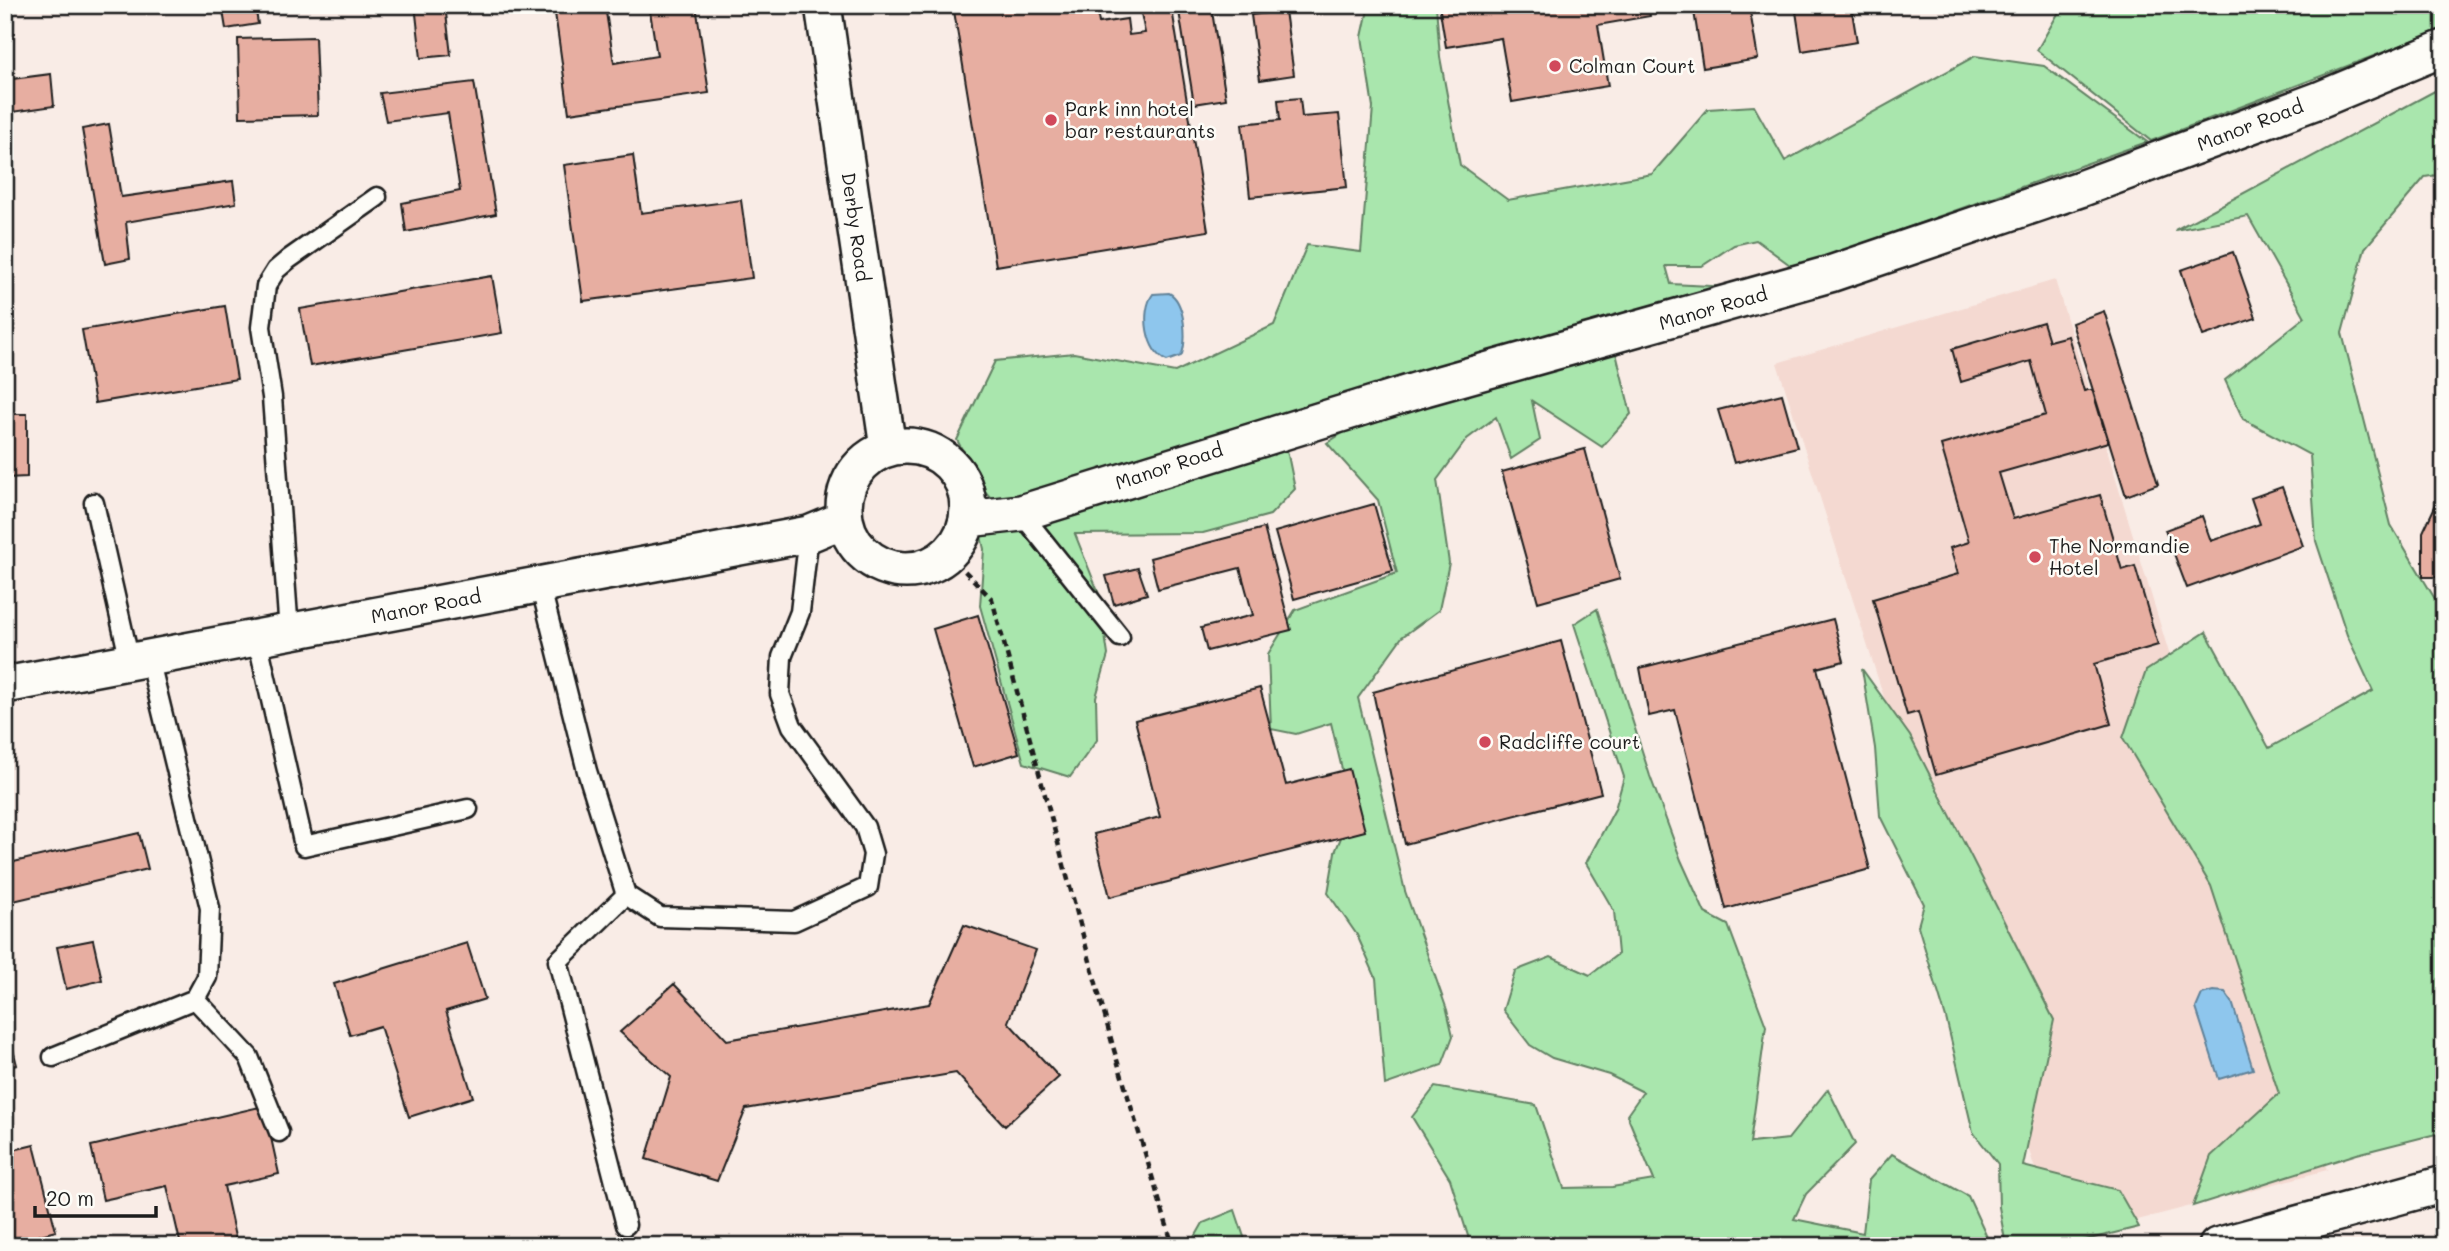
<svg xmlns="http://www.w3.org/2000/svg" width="2449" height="1251" font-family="Mali,sans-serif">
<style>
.built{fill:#f4d9d1}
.green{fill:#a9e6ad;stroke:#628164;stroke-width:2}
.water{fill:#8ec6ed;stroke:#608299;stroke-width:2}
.building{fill:#e7aea1;stroke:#1c1c1c;stroke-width:2}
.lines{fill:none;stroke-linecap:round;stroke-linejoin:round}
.lane-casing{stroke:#1c1c1c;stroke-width:23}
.street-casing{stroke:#1c1c1c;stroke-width:40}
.path{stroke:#1c1c1c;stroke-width:4.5;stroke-dasharray:7 5;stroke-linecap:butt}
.lane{stroke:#fdfcf7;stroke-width:18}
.street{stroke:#fdfcf7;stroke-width:35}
.poi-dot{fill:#d1495b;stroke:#fdfcf7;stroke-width:2.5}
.labels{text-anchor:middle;stroke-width:5;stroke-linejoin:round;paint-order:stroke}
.poi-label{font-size:19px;fill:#1c1c1c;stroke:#fdfcf7;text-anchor:start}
.street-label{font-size:19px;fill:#1c1c1c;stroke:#fdfcf7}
</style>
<rect width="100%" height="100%" fill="#f9ece6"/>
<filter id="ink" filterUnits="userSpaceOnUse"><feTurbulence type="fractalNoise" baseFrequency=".0143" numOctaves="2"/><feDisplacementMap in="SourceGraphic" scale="14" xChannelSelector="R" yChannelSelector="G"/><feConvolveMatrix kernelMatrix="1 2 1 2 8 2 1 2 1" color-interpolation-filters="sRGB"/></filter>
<g filter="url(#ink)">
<path class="built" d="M2055,280l272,890 -269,71 -281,-878z"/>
<path class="green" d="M1369,5h67l4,52 20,108 48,35 144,-26 56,-65 46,-3 31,55 190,-105 69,10 103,76 -353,126 -38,-28 -22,5 -32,21h-36l5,18 60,3 -734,218 -14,-16 -26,-49 38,-79 79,-8 101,19 99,-47 33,-80 54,7 12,-145 -11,-70z
M2063,5h381v24l-293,112 -114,-91z
M2444,86v88l-19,3 -60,71 -23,85 49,192 53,89v518l-87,22 -164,52 18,-50 68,-62 -68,-208 -88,-148 23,-67 60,-39 63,116 104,-57 -26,-56 -31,-94 -6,-86 -67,-36 -18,-39 80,-63 -57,-101 -73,14z
M1615,349l16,65 -29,33 -70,-46 8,39 -29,19 -15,-42 -29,22 -30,41 12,83 -10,47 -37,27 -44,61 47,193 42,119 6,26 -11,29 -57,20 -9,-107 -19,-43 -29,-42 7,-41 17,-41 -21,-88 -35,11 -25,-5 -3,-75 27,-44 102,-37 -19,-73 -51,-57 36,-23z
M1286,445l9,44 -25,26 -67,18 -128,1 24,60 9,61 -12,42 1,43 -27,37 -46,-14 -44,-157 4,-57 -5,-21z
M1597,609l53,167 31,84 24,53 23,12 38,101 -16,117 38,-4 40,-50 27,55 -49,50 -12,25 69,14 6,-53 23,-26 76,42 23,50h-523v-10l-18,-57 -38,-62 23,-30 101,18 28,83 48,-1 42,-7 -27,-65 16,-23 -34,-17 -57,-17 -22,-13 -27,-35 12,-39 36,-14 39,18 28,-21 -4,-43 -28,-48 29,-54 9,-32 -50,-153z
M1862,669l48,67 144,284 -31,146 95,24 21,37 -78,19h-55l-7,-39 -1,-43 -25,-32 -27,-114 -28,-92 6,-22 -44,-88 -5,-68z
M1235,1210l12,36h-57l13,-23z"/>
<path class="water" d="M1169,293c16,8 19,49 12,63l-14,5c-21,-8 -27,-50 -14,-67z
M2213,991l12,1 7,10 21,67 -34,10 -23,-71 6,-14z"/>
<path class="building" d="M222,5h33l3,19 -32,5z
M415,5h30l6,50 -30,3z
M649,5h47l13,88 -140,20 -14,-100 50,-7 9,57 43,-7z
M953,5h143l3,18 28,-4 2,16 16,-2 -4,-20 31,-4 36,222 -212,35z
M1178,5h33l15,94 -32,5z
M1439,5h209l2,11 -52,9 10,61 -96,16 -11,-64 -55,9z
M1693,5h56l9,54 -55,9z
M1795,5h56l6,37 -55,9z
M1285,11l9,64 -34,5 -9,-65z
M315,37l3,78 -78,2 -2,-78z
M51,74l3,32 -49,7v-33z
M474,82l22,132 -90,18 -4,-29 58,-12 -12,-78 -62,8 -6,-28z
M1300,98l2,19 37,-3 8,73 -97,10 -8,-73 38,-4 -2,-20z
M109,124l12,73 112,-16 3,22 -110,19 4,37 -25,5 -23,-135z
M633,155l8,58 100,-13 11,78 -169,23 -19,-136z
M2233,252l23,66 -53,18 -22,-66z
M492,276l10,57 -192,33 -10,-57z
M225,306l12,73 -142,24 -13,-73z
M2104,311l54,173 -32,12 -54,-173z
M2043,322l6,19 19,-5 16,55 8,-2 16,53 -109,31 14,46 87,-24 22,75 13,-4 23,79 -64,19 17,60 -175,51 -18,-63 -11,3 -34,-116 85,-25 -8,-26 19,-6 -28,-97 105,-30 -15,-54 -70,21 -9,-33z
M1782,394l15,53 -63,16 -16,-53z
M5,414h22v63l-22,1z
M1585,449l35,130 -82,23 -36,-130z
M2282,487l21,59 -116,42 -22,-58 37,-14 9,25 49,-17 -9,-26z
M2444,487v90h-21v-45z
M1374,504l19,67 -99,28 -19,-67z
M1264,528l27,102 -84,21 -6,-23 52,-13 -13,-47 -82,21 -8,-31z
M1138,568l9,26 -33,10 -8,-28z
M978,615l41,138 -46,14 -40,-138z
M1833,619l11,42 -27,7 53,201 -144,40 -51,-199 -26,6 -9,-48z
M1561,641l40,152 -196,51 -32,-152z
M1260,688l26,97 63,-16 16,62 -255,66 -16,-63 66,-17 -25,-97z
M139,833l9,36 -143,34v-39z
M964,925l72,25 -28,72 51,55 -54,49 -49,-53 -210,36 -29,72 -71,-22 25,-82 -51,-45 54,-48 53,56 202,-36z
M93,940l9,40 -36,9 -9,-42z
M467,943l18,56 -39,12 27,86 -64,20 -29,-91 -30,9 -16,-51z
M5,1018l12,47 -12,3z
M264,1106l15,68 -55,12 13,60h-56l-14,-60 -64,14 -12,-54z
M34,1145l22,86 -43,11 -8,-28v-62z"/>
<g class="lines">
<defs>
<path id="lane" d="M94,503l36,159
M1021,513l99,124
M540,584l47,187 39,124 34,22 134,4 74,-34 5,-33 -8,-27 -73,-101 -12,-32 2,-37 18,-45 9,-78
M289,632l-17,-235 -11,-70 5,-41 10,-16 13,-11 88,-62
M257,638l47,208 164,-37
M626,895l-68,66 68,264
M195,999l54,58 30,75
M53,1057l142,-58 12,-22 3,-69 -61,-250"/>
<path id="street" d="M823,5l65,443
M844 508a62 62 0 1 1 124 0a62 62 0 1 1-124 0Z
M968,519l53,-6 404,-125 405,-114 250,-85 239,-89 125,-52
M5,685l804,-151 36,-15
M2217,1246l227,-62"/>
</defs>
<use href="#lane" class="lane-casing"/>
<use href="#street" class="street-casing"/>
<path class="path" d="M948,554l44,45 122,451 59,196"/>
<use href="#lane" class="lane"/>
<use href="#street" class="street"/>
</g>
</g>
<g class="poi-dot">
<circle cx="1555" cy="66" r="7"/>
<circle cx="1051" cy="120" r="7"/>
<circle cx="2035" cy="557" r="7"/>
<circle cx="1485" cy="742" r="7"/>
</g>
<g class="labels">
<g class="poi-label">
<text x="1569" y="73">Colman Court</text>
<text x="1065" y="116">Park inn hotel<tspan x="1065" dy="22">bar restaurants</tspan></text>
<text x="2049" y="553">The Normandie<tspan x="2049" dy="22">Hotel</tspan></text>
<text x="1499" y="749">Radcliffe court</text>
</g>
<g class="street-label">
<text transform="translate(2250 125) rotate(-21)" y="7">Manor Road</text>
<text transform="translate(856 227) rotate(82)" y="7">Derby Road</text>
<text transform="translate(1713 308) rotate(-16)" y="7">Manor Road</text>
<text transform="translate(1169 466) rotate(-18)" y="7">Manor Road</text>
<text transform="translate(426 606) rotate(-11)" y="7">Manor Road</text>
</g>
</g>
<rect width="2449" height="1251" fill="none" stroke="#fdfcf7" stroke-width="28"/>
<rect x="14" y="14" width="2421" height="1223" fill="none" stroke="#1c1c1c" stroke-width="2.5" filter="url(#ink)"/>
<path d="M35 1206v10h121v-10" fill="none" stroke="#1c1c1c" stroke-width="3.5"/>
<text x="46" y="1206" font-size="21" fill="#1c1c1c" stroke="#fdfcf7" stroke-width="5" paint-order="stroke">20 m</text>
</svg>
